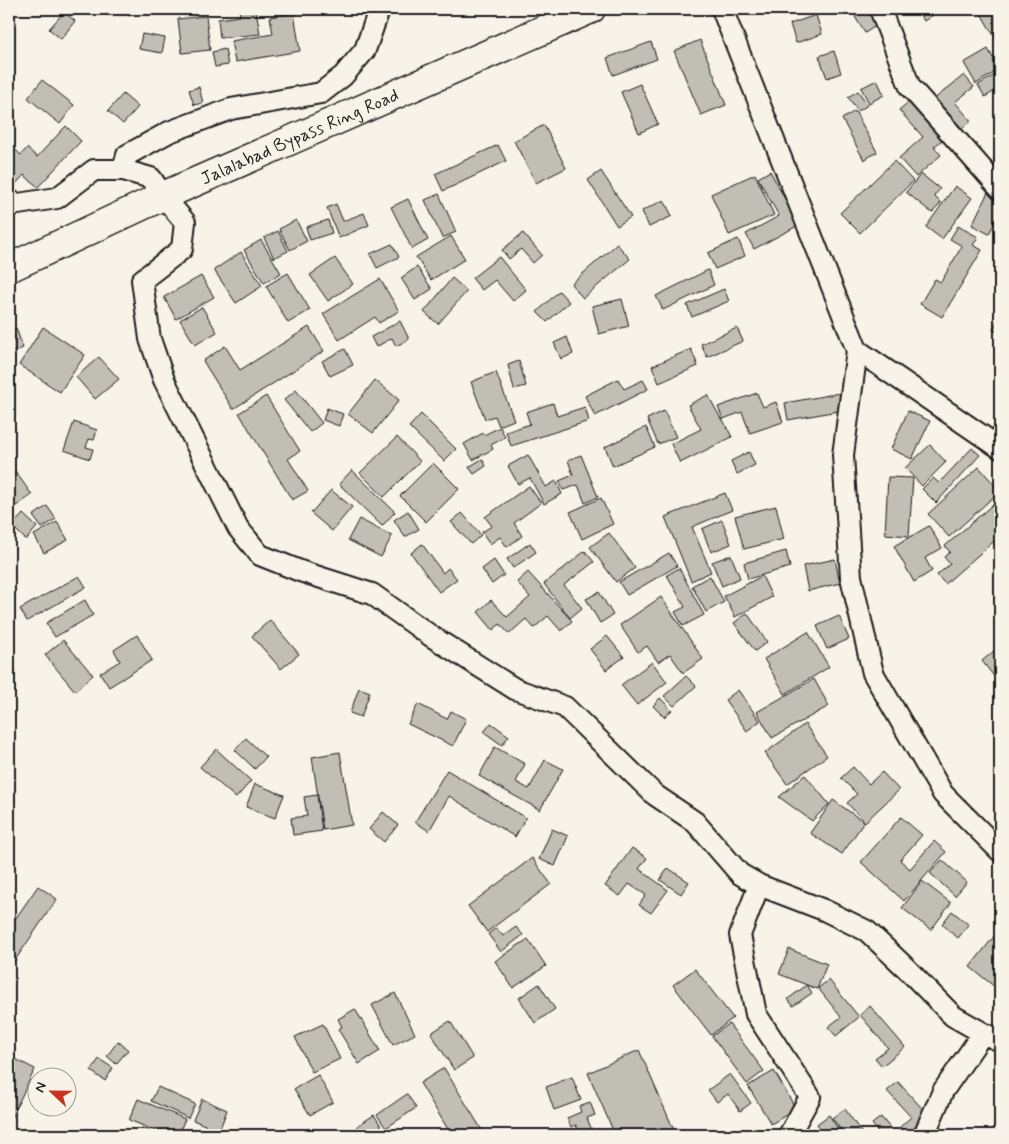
<svg xmlns="http://www.w3.org/2000/svg" width="1009" height="1144" font-family="Mynerve,sans-serif">
<style>
.building{fill:#c0beb5;stroke:#1c1c1c}
.lines{fill:none;stroke-linecap:round;stroke-linejoin:round}
.street-casing{stroke:#1c1c1c;stroke-width:24}
.highway-casing{stroke:#1c1c1c;stroke-width:31}
.street{stroke:#f7f3e8;stroke-width:20}
.highway{stroke:#f7f3e8;stroke-width:28}
.labels{text-anchor:middle;stroke-width:4.5;stroke-linejoin:round;paint-order:stroke}
.street-label{font-size:18px;fill:#1c1c1c;stroke:#f7f3e8}
</style>
<rect width="100%" height="100%" fill="#f7f3e8"/>
<filter id="ink" filterUnits="userSpaceOnUse"><feTurbulence type="fractalNoise" baseFrequency=".02" numOctaves="2"/><feDisplacementMap in="SourceGraphic" scale="10" xChannelSelector="R" yChannelSelector="G"/><feConvolveMatrix kernelMatrix="1 2 1 2 8 2 1 2 1" color-interpolation-filters="sRGB"/></filter>
<g filter="url(#ink)">
<path class="building" d="M94,9h15l-4,6z
M119,9h16l-5,7z
M239,9h17l4,25 -40,4 -2,-19 22,-3z
M797,9h15l-11,6z
M866,9h5l9,14 -15,10 -10,-16z
M916,9h17l3,4 -12,8z
M985,9h15v30l-3,2 -17,-29z
M64,12l11,9 -14,18 -12,-10z
M294,13l6,38 -65,11 -4,-21 42,-7 -3,-17z
M816,15l6,19 -26,9 -6,-19z
M206,16l4,34 -28,3 -4,-34z
M142,34l23,4 -3,15 -23,-4z
M700,40l26,65 -25,10 -27,-64z
M651,42l6,17 -44,16 -6,-17z
M225,49l3,16 -13,2 -3,-15z
M988,49l5,9 7,-4v15l-24,15 -12,-21z
M834,51l7,22 -14,5 -8,-22z
M1000,72v16l-15,9 -7,-12z
M964,75l10,12 -19,15 16,19 -12,10 -26,-31z
M42,80l32,25 -14,19 -32,-26z
M877,80l7,15 -15,8 -8,-15z
M9,83l8,8 -8,9z
M640,84l18,40 -19,9 -18,-41z
M199,87l4,16 -9,2 -5,-15z
M858,91l10,14 -10,6 -10,-14z
M123,94l15,13 -15,17 -15,-13z
M911,100l32,39 -9,8 7,8 -25,22 -17,-19 24,-21 -24,-27z
M855,111l22,41 -13,8 -22,-41z
M544,125l22,43 -30,15 -22,-42z
M66,126l15,15 -43,46 -14,-12 -11,12 -4,-5v-14l1,-1 -1,-2v-21l12,11 6,-7 10,9z
M498,145l8,16 -63,30 -8,-17z
M894,161l19,20 -53,52 -20,-20z
M601,171l30,46 -14,9 -29,-46z
M770,171l29,54 -45,24 -8,-15 33,-18 -21,-38z
M755,174l19,41 -45,20 -18,-41z
M921,174l19,15 -6,7 7,7 -9,10 -26,-21z
M955,186l17,12 -30,41 -16,-12z
M988,192l12,6v13l-11,23 -17,-9z
M439,194l17,38 -14,6 -17,-38z
M408,199l20,41 -16,9 -21,-42z
M664,200l8,16 -23,11 -7,-16z
M336,204l7,17 21,-8 5,12 -30,13 -12,-30z
M296,220l11,21 -17,9 -11,-21z
M328,220l4,13 -22,7 -4,-13z
M958,226l20,11 -5,8 9,5 -40,67 -22,-13 15,-25 6,3 21,-36 -12,-7z
M278,231l10,20 -14,7 -10,-20z
M523,233l19,22 -9,8 -12,-14 -12,10 -7,-9z
M451,236l14,23 -34,21 -15,-23z
M738,239l7,17 -30,13 -7,-16z
M261,240l20,33 -17,10 -20,-33z
M392,244l7,13 -22,11 -7,-14z
M617,244l13,15 -47,39 -12,-14z
M241,252l21,34 -26,17 -22,-33z
M499,257l27,33 -13,11 -18,-21 -13,10 -10,-12z
M335,258l18,26 -25,17 -18,-26z
M417,267l15,22 -17,11 -14,-22z
M708,270l6,15 -51,25 -7,-14z
M288,273l22,37 -22,13 -22,-37z
M201,276l13,21 -38,22 -12,-22z
M452,278l15,13 -29,33 -14,-12z
M380,279l19,32 -20,12 -4,-6 -36,23 -16,-26z
M724,289l5,12 -37,16 -5,-12z
M559,291l10,11 -22,20 -10,-10z
M622,299l7,27 -30,8 -7,-28z
M202,307l15,25 -22,13 -15,-25z
M1000,313v20l-7,-3z
M400,321l9,18 -13,7 -4,-8 -16,9 -5,-10z
M43,327l42,28 -25,37 -41,-27z
M309,327l15,24 -91,58 -30,-48 22,-15 15,24z
M16,328l7,20 -14,6v-24z
M737,328l6,13 -36,16 -6,-13z
M567,337l6,17 -12,5 -7,-16z
M345,349l8,16 -23,11 -8,-15z
M691,349l7,17 -39,17 -7,-17z
M99,357l20,22 -24,20 -19,-22z
M519,361l7,25 -12,3 -6,-24z
M496,372l18,48 -15,6 -4,-10 -10,3 -14,-37z
M618,379l6,10 19,-9 5,9 -53,27 -10,-20z
M375,380l24,20 -26,33 -25,-19z
M296,390l26,33 -12,9 -26,-32z
M757,393l6,14 13,-5 7,20 -33,11 -8,-21 -19,7 -5,-12z
M840,393l3,17 -55,10 -3,-17z
M708,395l13,24 1,-1 10,19 -52,26 -9,-19 30,-15 -13,-24z
M266,396l34,55 -12,8 20,32 -16,9 -53,-87z
M553,403l4,13 28,-9 4,14 -78,25 -5,-14 24,-8 -4,-12z
M327,408l16,6 -4,12 -16,-6z
M664,411l12,26 -18,7 -11,-25z
M908,411l22,10 -18,38 -21,-10z
M421,414l35,35 -12,12 -35,-34z
M74,422l23,8 -3,10 -5,-1 -3,8 7,2 -3,10 -26,-9z
M500,427l5,10 -14,8 2,4 -20,11 -9,-16 19,-11 1,2z
M646,427l9,20 -42,19 -8,-19z
M397,437l23,24 -36,36 -24,-24z
M930,445l16,17 -24,24 -17,-18z
M972,448l8,7 -44,48 -14,-14 11,-11 6,5z
M749,452l6,13 -18,9 -6,-13z
M528,455l18,32 10,-6 6,13 -18,10 -14,-26 -12,6 -10,-18z
M581,455l17,42 -13,6 -7,-18 -15,5 -4,-9 14,-6 -5,-15z
M482,459l4,7 -12,8 -5,-7z
M433,463l26,26 -33,33 -26,-26z
M979,467l21,24 -51,46 -21,-23z
M352,470l43,42 -13,14 -43,-42z
M15,471l17,24 -23,16v-22l1,-1 -1,-1v-12z
M888,477l25,1 -4,58 -24,-2z
M529,486l12,17 -27,20 8,13 -15,11 -7,-10 -10,7 -8,-12 10,-6 -7,-9z
M331,490l21,17 -20,24 -21,-18z
M725,493l7,17 -40,17 19,45 -20,9 -26,-64z
M601,498l12,26 -31,15 -12,-27z
M1000,498v38l-55,48 -8,-9 13,-11 -6,-7 6,-5 -5,-6z
M47,506l9,13 -14,9 -9,-12z
M776,506l8,33 -40,10 -9,-33z
M408,511l11,18 -14,8 -11,-17z
M462,513l19,22 -10,9 -20,-22z
M23,514l14,13 -11,13 -14,-14z
M359,519l33,17 -11,21 -33,-17z
M722,520l9,24 -20,8 -9,-23z
M57,522l11,18 -24,13 -10,-18z
M929,526l13,22 -17,10 7,13 -18,11 -20,-36z
M609,533l26,35 -19,14 -26,-35z
M530,543l6,9 -23,16 -6,-9z
M422,544l21,29 5,-5 9,11 -18,13 -28,-39z
M585,551l9,11 -30,23 18,23 -12,10 -26,-34z
M786,551l4,16 -42,12 -4,-16z
M669,553l8,13 -50,29 -8,-13z
M731,555l9,23 -18,8 -10,-24z
M835,559l5,24 -32,8 -5,-25z
M494,560l10,15 -12,9 -10,-15z
M679,568l25,47 -21,11 -8,-14 10,-5 -18,-32z
M528,572l44,49 -11,10 -13,-15 -14,12 -8,-9 -17,15 -9,-10 -7,6 -15,-18 13,-12 16,17 23,-20 -13,-15z
M79,576l7,11 -59,34 -7,-12z
M710,576l14,26 -18,10 -14,-26z
M762,576l10,21 -37,20 -11,-21z
M599,592l14,23 -13,8 -14,-24z
M661,597l42,62 -20,14 -13,-19 -12,8 -11,-16 -9,6 -18,-27z
M85,600l8,15 -38,22 -9,-14z
M747,613l20,29 -12,9 -21,-28z
M839,616l10,23 -22,10 -10,-23z
M270,620l29,34 -18,15 -29,-33z
M808,632l21,35 -44,27 -21,-35z
M137,635l15,25 -43,27 -9,-14 20,-12 -6,-11z
M607,636l17,21 -18,13 -16,-21z
M63,640l30,35 -18,16 -30,-36z
M1000,646v38l-18,-23z
M652,662l15,20 -30,23 -16,-20z
M686,676l10,10 -22,20 -10,-10z
M814,679l15,27 -57,32 -15,-26z
M359,688l11,4 -9,25 -11,-4z
M738,690l22,31 -13,10 -22,-31z
M660,698l12,12 -8,7 -11,-11z
M418,704l29,15 4,-8 15,8 -13,27 -45,-22z
M491,723l18,13 -7,9 -18,-13z
M805,724l22,32 -40,28 -22,-31z
M246,738l20,19 -11,12 -20,-19z
M495,747l30,17 -9,18 13,7 16,-29 18,9 -23,41 -61,-34z
M216,749l35,32 -15,17 -36,-31z
M340,752l12,73 -29,5 -11,-73z
M853,767l16,17 13,-12 17,18 -34,32 -18,-19 10,-9 -16,-16z
M447,770l79,48 -11,19 -66,-41 -20,35 -14,-9z
M805,775l24,29 -17,17 -33,-24z
M255,784l29,11 -9,23 -29,-11z
M317,795l5,36 -29,4 -2,-17 16,-2 -3,-19z
M833,800l31,22 -22,32 -32,-21z
M383,812l15,13 -14,17 -15,-13z
M901,817l21,18 -22,25 10,9 24,-28 12,11 -42,49 -43,-39z
M552,829l16,7 -13,30 -16,-7z
M632,848l15,10 -8,11 29,21 -17,23 -12,-8 7,-10 -17,-11 -9,12 -15,-10z
M532,858l19,26 -64,48 -19,-26z
M942,860l25,22 -12,14 -25,-23z
M668,868l21,14 -8,12 -21,-14z
M922,881l29,22 -20,27 -29,-22z
M38,886l19,13 -48,70v-41z
M952,911l17,14 -11,13 -16,-14z
M516,927l7,8 -22,17 -13,-18 8,-6 7,8z
M999,930l1,1v60l-30,-24z
M528,939l18,27 -33,22 -18,-27z
M789,949l38,15 -10,25 -38,-15z
M695,969l38,49 -22,17 -38,-50z
M829,980l30,37 -23,19 -8,-9 13,-10 -23,-29z
M539,984l16,25 -20,14 -16,-25z
M807,985l5,8 -19,13 -5,-7z
M395,993l20,41 -22,11 -21,-40z
M870,1006l35,41 -23,19 -7,-8 13,-10 -28,-33z
M355,1009l25,42 -21,13 -21,-35 4,-2 -4,-8z
M450,1021l23,37 -19,12 -23,-37z
M323,1024l17,35 -28,13 -17,-35z
M729,1024l35,47 -17,13 -35,-48z
M118,1041l10,9 -12,14 -9,-8z
M639,1050l37,85h-61l-27,-62z
M11,1057l24,12 -26,53v-61z
M99,1059l14,9 -8,13 -14,-10z
M444,1068l41,67h-43l7,-4 -29,-48z
M774,1071l22,38 -25,15 -23,-38z
M730,1074l21,29 -11,8 -12,-17 -11,8 -9,-12z
M318,1075l15,27 -23,13 -16,-26z
M572,1077l9,23 -27,10 -8,-23z
M898,1082l33,36 -19,17h-5l-7,-8 11,-10 -24,-26z
M158,1087l37,17 -7,14 -37,-17z
M407,1094l9,14 -30,20 -9,-13z
M138,1099l47,20 -7,16h-13l-36,-15z
M202,1099l25,11 -8,21 -26,-11z
M590,1102l5,13 -8,3 6,15 9,-3 2,5h-24l-4,-10 -5,2 -4,-9 14,-6 -2,-6z
M845,1109l18,26h-18l-13,-17z
M374,1115l13,20h-24l-6,-9z
M829,1115l13,20h-17l-8,-11z
M881,1117l15,18h-15l-9,-11z
M147,1131l12,4h-13z"/>
<g class="lines">
<defs>
<path id="street" d="M722,9l135,341 -14,105 8,122 22,96 70,121 57,57
M880,9l30,78 90,102
M123,170l4,-15 42,-23 62,-23 90,-16 22,-17 22,-26 13,-37 -1,-4
M9,201l9,3 39,-6 37,-28h29l28,8 12,18 22,26 -3,27 -40,31 8,59 14,41 74,148 22,27 40,16 72,23 59,42 84,53 50,18 90,88 40,27 45,52 19,11 65,25 43,21 39,37 47,48 30,17 17,8
M857,350l143,98
M759,885l-19,50 16,79 54,83 -21,38
M924,1135l19,-44 40,-58"/>
<g id="highway">
<path id="s1" d="M9,268l154,-72 428,-187"/>
</g>
</defs>
<use href="#street" class="street-casing"/>
<use href="#highway" class="highway-casing"/>
<use href="#street" class="street"/>
<use href="#highway" class="highway"/>
</g>
</g>
<g class="labels">
<g class="street-label">
<text dy="6" stroke="none"><textPath href="#s1" startOffset="319">Jalalabad Bypass Ring Road</textPath></text>
</g>
</g>
<rect width="1009" height="1144" fill="none" stroke="#f7f3e8" stroke-width="30"/>
<rect x="15" y="15" width="979" height="1114" fill="none" stroke="#1c1c1c" stroke-width="2" filter="url(#ink)"/>
<g transform="translate(52 1092) rotate(292)"><circle r="24" fill="#f7f3e8" stroke="#9f9d96"/>
<path d="M0-4L9 19L0 12L-9 19Z" fill="#c8321e"/>
<text y="-8" font-size="14" font-weight="bold" text-anchor="middle" fill="#1c1c1c">N</text>
</g>
</svg>
